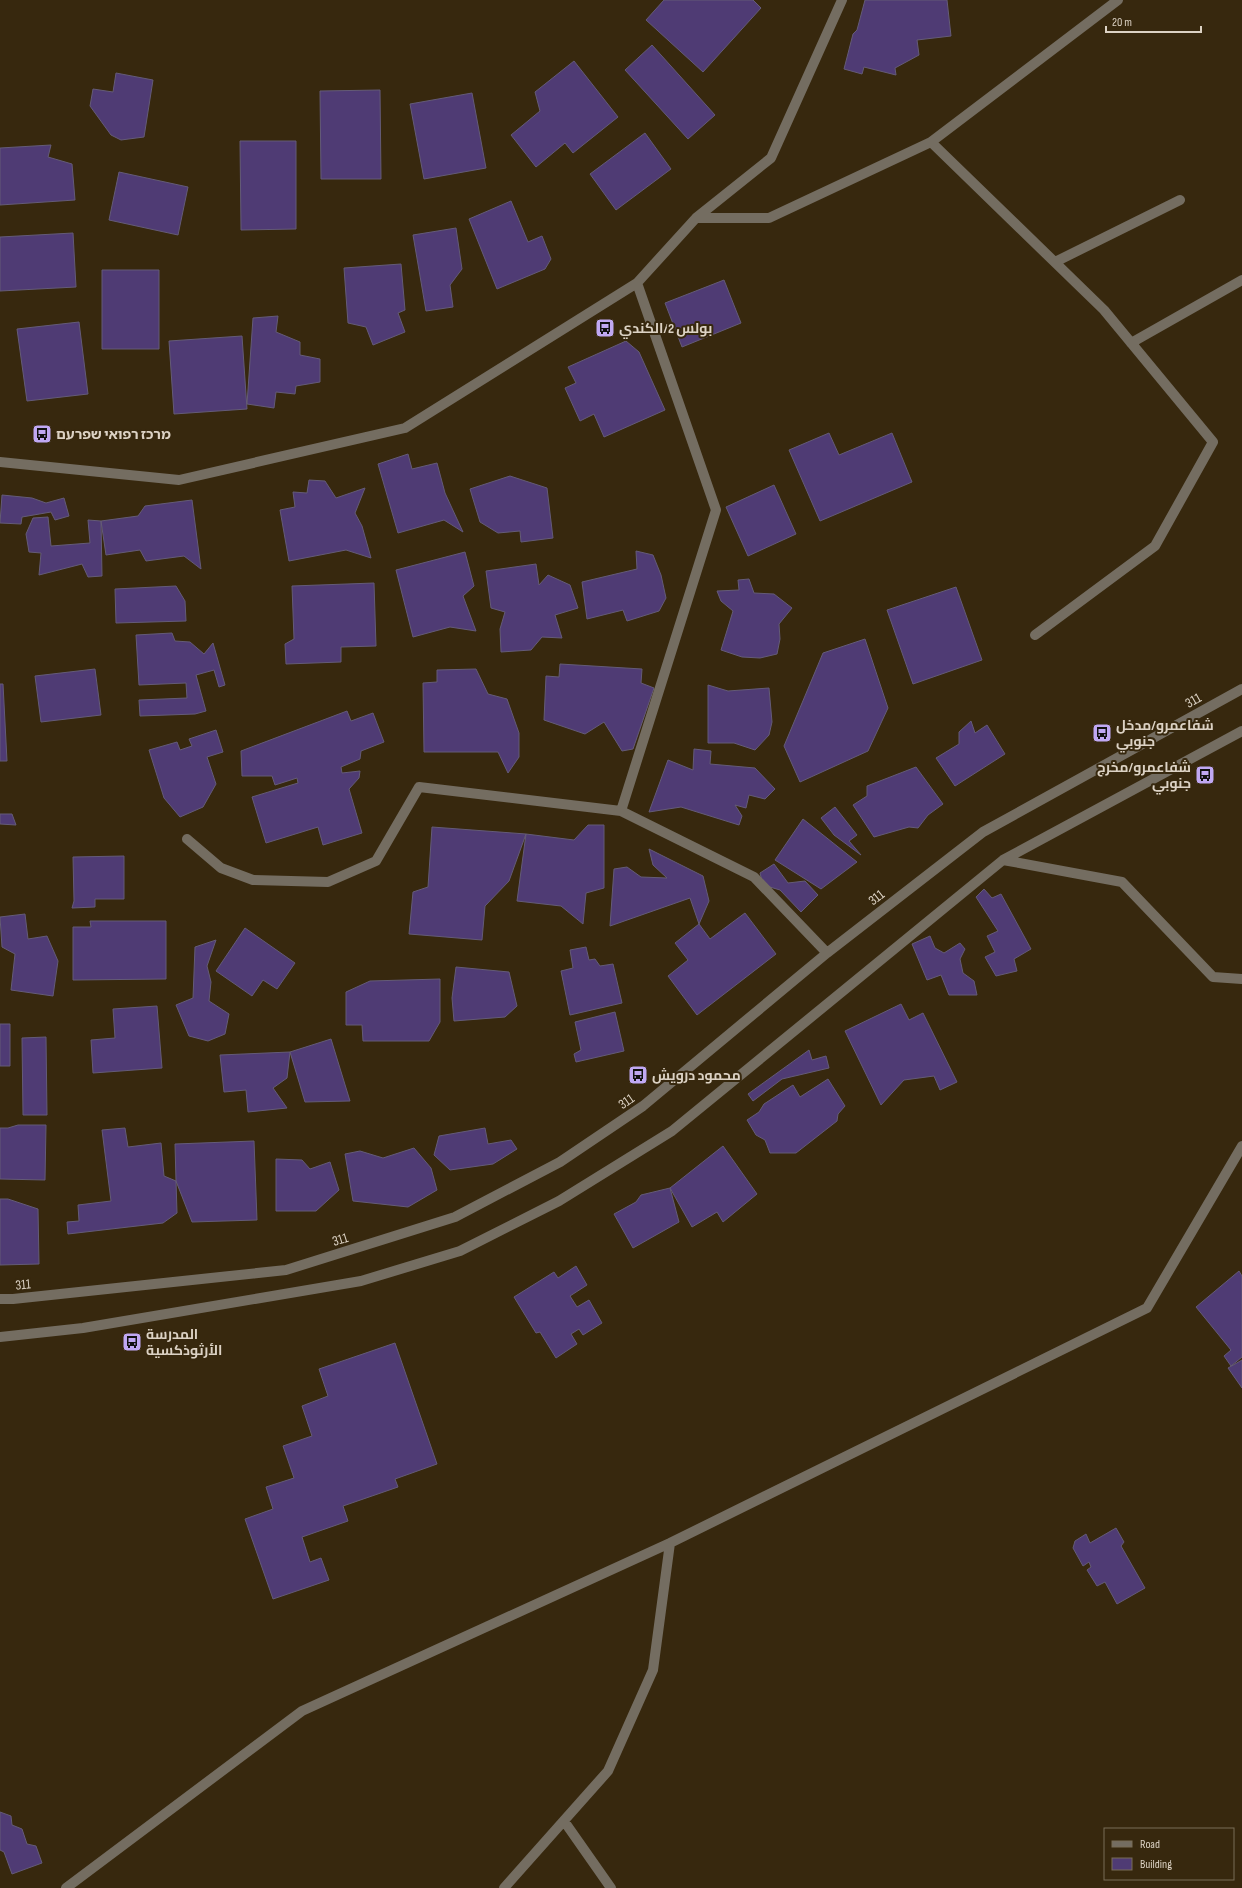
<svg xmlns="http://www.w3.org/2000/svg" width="1242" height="1888" font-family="'Sofia Sans Condensed',Cairo,'Noto Sans Hebrew',sans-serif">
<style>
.building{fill:#4f3b74;stroke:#645b77}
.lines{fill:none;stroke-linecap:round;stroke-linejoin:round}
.minor{stroke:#746d61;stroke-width:10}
.labels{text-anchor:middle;stroke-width:4;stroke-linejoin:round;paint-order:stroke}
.poi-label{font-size:14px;font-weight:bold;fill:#dcd2c4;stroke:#37280e;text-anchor:start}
.street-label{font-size:14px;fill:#dcd2c4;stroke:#37280e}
</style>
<rect width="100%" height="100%" fill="#37280e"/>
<path class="building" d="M664,0h89l8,8 -58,64 -57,-52z
M865,0h82l4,36 -34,4 2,15 -24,13 1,7 -32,-8 -2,7 -18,-5 9,-35 4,-4z
M652,45l63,70 -27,24 -63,-69z
M574,61l44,56 -45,36 -8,-10 -29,24 -25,-32 29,-24 -5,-19z
M116,73l37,7 -9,57 -23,3 -10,-5 -21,-29 3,-17 20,3z
M380,90l1,89h-60l-1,-88z
M472,93l14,75 -62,11 -14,-75z
M645,133l26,36 -55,41 -26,-36z
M240,141h56v88l-55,1z
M51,145l-3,12 24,7 3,36 -75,5v-57z
M119,172l69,15 -10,48 -69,-15z
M511,201l17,41 14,-6 9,23 -6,10 -48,20 -28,-70z
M456,228l6,41 -12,16 3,22 -27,4 -13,-76z
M73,233l3,54 -76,4v-54z
M401,264l4,46 -7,3 7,19 -32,13 -7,-18 -18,-4 -4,-55z
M102,270h57v79h-57z
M724,280l17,43 -59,24 -17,-44z
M278,316l-2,16 24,10v13l20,4v23l-24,4 -1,8 -19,-2 -2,16 -27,-4 6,-86z
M79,322l9,72 -61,7 -10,-72z
M242,336l5,73 -73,5 -5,-73z
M626,341l13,11 26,58 -61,27 -10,-23 -14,7 -15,-33 11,-5 -8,-16z
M829,433l10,22 53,-22 20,49 -92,39 -31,-71z
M408,454l4,15 25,-6 8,30 18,39 -19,-12 -46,13 -20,-69z
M510,476l37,12 6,50 -32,4 -1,-11 -22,2 -18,-11 -10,-33z
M309,480l16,1 11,17 29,-10 -10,25 7,13 9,32 -25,-8 -57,11 -9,-51 15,-3 -2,-15 14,1z
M774,485l22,49 -48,22 -22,-49z
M2,495l30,3 14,5 18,-5 5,18 -14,4 -4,-8 -29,5 -1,7 -21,-1z
M192,500l9,69 -17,-13 -38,5 -6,-11 -34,5 -5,-34 37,-5 7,-10z
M48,517l3,29 39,-3 -2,-23 13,1 1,55 -14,1 -6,-13 -43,11 2,-22 -12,-1 -3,-18 7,-16z
M636,551l17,4 8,20 5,23 -7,13 -32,10 -4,-11 -36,9 -5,-37 55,-13z
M465,552l9,34 -11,10 13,35 -26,-4 -37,10 -17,-67z
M536,564l3,21 9,-10 22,10 8,23 -23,7 7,23 -20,-1 -11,13 -30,2 -1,-23 5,-17 -14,-4 -5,-37z
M749,579l5,14 20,1 18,14 -13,16 1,15 -3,15 -17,4 -18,-1 -21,-7 12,-39 -12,-10 -4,-10 22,-1 -1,-10z
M374,583l2,63 -35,1v15l-55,2 -1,-20 9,-5 -2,-53z
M176,586l9,15 1,20 -70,2 -1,-34z
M956,587l26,73 -69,24 -26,-74z
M172,633l3,8 15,1 14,12 9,-11 12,42 -6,2 -5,-17 -18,5 10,36 -11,3 -55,2 -1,-16 48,-2 -1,-15 -47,2 -3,-50z
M865,639l23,69 -20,43 -68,31 -16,-36 39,-93z
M560,664l82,5 -1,14 13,5 -21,61 -11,2 -18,-29 -19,12 -41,-14 2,-44 13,1z
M95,669l6,46 -60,7 -6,-46z
M476,669l12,25 19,5 12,34v24l-11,16 -10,-21h-74l-1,-69 14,-1v-12z
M0,684h3l4,77h-7z
M708,685l20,6 41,-3 3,34 -3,13 -14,15 -21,-7h-26z
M347,711l4,10 22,-8 11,29 -23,9 -1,8 -19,8 1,6 18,-2 -1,7 -10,11 13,44 -39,12 -5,-18 -52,16 -14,-46 46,-14 -1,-5 -22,7 -3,-9h-30l-1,-25z
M971,721l4,12 12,-8 18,29 -50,32 -19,-28 23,-14v-12z
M216,730l7,22 -16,5 9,27 -13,23 -23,10 -16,-19 -15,-48 28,-8 3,8 12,-4 -3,-7z
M694,749l17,2 -1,13 45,4 20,21 -10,10 -16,-4 -3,13 -11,-3 7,11 -3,9 -58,-18 -32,5 19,-52 25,10z
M916,767l27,37 -15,11 -10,13 -9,-1 -35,10 -21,-32 14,-9v-10z
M835,807l22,28 -8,6 12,14 -27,-20 -13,-17z
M0,814h12l4,11 -16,-1z
M803,819l54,43 -36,27 -46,-29z
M588,825h16v63l-18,5 -3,31 -22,-18 -44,-5 9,-67 48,6z
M432,827l94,7 -17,47 -24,25 -3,34 -73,-6 4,-42 15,-5z
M649,849l54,27 6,25 -10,23 -9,-26 -80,28 4,-57 13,-2 14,10 26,1 -14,-13z
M124,856v43h-29v8l-23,1 2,-7 -1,-44z
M774,864l14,19 17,-2 13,14 -17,17 -21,-22 -17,-5 -3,-12z
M984,889l8,9 9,-4 30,55 -17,10 3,12 -21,5 -11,-19 10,-5 -8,-16 11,-5 -22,-34z
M745,913l31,41 -79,61 -29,-39 20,-16 -13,-17 24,-19 11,15z
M25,914l3,25 19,-3 11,25 -5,35 -42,-6 4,-36 -13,-7 -2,-30z
M90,921h76v58l-93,1v-53h18z
M245,928l50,35 -18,26 -14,-9 -11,16 -36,-25z
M930,936l5,12 9,5 16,-10 5,6 -5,10 3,14 11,8 3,14h-28l-8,-20 -14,5 -15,-36z
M216,940l-9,26 4,16 -2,19 20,13 -4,20 -17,7 -19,-5 -13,-31 17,-7 2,-51z
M586,947l3,13 6,-1 5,7 13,-2 9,39 -52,12 -9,-44 12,-3 -3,-18z
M456,967l53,5 8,34 -12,11 -51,4 -2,-23z
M440,979v43l-11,19h-66l-1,-16h-16v-33l24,-11z
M901,1004l8,16 14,-7 34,69 -17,8 -6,-14 -30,4 -23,25 -36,-74z
M157,1006l5,62 -69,5 -2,-33 24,-2 -2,-29z
M615,1012l9,39 -48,11 -2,-8 7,-4 -6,-28z
M0,1024h10v42h-10z
M46,1037l1,78h-24l-1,-77z
M331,1039l19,62 -45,1 -15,-50z
M809,1050l3,10 14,-4 3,12 -47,11 -29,22 -5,-7z
M290,1052l-3,26 -14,10 14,20 -39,4 -2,-22 -22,2 -4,-37z
M828,1079l17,27 -7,8 -1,7 -41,32h-26l-5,-13 -9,-5 -9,-15 12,-8 5,-8 29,-19 7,12z
M18,1125h28l-1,55 -45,-1v-51h8z
M125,1128l3,19 33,-4 3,33 12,5 1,32 -14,10 -95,11 -1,-12 12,-1 -1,-16 33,-4 -9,-71z
M485,1128l3,16 23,-4 6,9 -24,15 -43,6 -16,-15 5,-19z
M254,1141l3,79 -65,2 -16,-41 -1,-37z
M723,1146l34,48 -34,28 -6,-10 -25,15 -22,-39z
M414,1148l17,20 6,22 -29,17 -55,-6 -8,-47 15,-3 23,7z
M276,1159l26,1 8,9 20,-7 9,28 -23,21h-40z
M670,1188l9,34 -46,26 -19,-34 22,-12 5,-7z
M0,1199h8l30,10 1,55 -39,1z
M576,1266l11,19 -17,11 7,11 12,-7 13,23 -19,12 -4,-6 -8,5 6,10 -21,14 -16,-26 -4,1 -22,-36 40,-25 4,6z
M1239,1271l3,5v81l-11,9 -7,-10 7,-6 -35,-43z
M395,1343l42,121 -42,15 3,8 -55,19 5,15 -46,16 8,25 11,-4 8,22 -56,19 -28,-80 28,-10 -7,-22 28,-9 -11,-32 29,-10 -10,-30 26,-10 -9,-27z
M1242,1360v28l-14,-20z
M1116,1528l8,14 -3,4 24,42 -28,16 -12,-22 -8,4 -10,-16 4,-3 -2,-5 -6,4 -10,-18 2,-7 11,-7 4,9z
M0,1812l11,4 1,9 10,4 5,15 9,2 6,17 -30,11 -8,-22 -4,-2z"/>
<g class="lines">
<path class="minor" d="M931,142l173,168 109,132 -58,104 -120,89
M696,218h73l162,-76 187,-142
M1055,262l125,-62
M637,283l79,227 -95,301 133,66 73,76
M1131,343l111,-63
M0,462l179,18 226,-52 232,-145 59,-65 75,-60 71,-158
M187,839l34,29 32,12 75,2 48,-21 43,-74 202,24
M1003,860l119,22 91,95 29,2
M0,1299h13l273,-29 169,-53 105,-55 83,-56 184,-153 156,-121 259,-143
M0,1337l83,-9 278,-47 99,-30 99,-50 113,-70 331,-271 239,-129
M564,1821l47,67
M66,1888l236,-177 368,-168 477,-235 95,-162
M504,1888l104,-117 45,-101 17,-127"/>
</g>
<defs>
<symbol id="bus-square" viewBox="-11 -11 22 22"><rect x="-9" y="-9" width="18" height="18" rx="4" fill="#c0a8f3" stroke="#37280e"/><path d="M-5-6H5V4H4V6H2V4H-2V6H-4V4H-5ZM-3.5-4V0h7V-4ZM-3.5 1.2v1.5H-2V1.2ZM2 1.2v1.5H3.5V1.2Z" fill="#111"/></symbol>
</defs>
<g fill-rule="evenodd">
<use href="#bus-square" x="594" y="317" width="22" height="22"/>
<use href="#bus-square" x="31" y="423" width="22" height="22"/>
<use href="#bus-square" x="1091" y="722" width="22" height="22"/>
<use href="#bus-square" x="1194" y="764" width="22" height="22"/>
<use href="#bus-square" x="627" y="1064" width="22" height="22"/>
<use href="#bus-square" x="121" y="1331" width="22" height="22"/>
</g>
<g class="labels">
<g class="poi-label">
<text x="619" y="333">بولس 2/الكندي</text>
<text x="56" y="439">מרכז רפואי שפרעם</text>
<text x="1116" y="730">شفاعمرو/مدخل<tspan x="1116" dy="16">جنوبي</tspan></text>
<text x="1191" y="772" text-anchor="end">شفاعمرو/مخرج<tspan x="1191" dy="16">جنوبي</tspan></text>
<text x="652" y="1080">محمود درويش</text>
<text x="146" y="1339">المدرسة<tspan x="146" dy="16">الأرثوذكسية</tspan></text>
</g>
<g class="street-label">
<text transform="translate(1193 700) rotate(-29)" y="5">311</text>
<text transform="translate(876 897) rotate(-38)" y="5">311</text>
<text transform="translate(626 1101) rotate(-35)" y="5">311</text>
<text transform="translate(340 1239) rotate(-17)" y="5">311</text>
<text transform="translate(23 1284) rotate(-5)" y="5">311</text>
</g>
</g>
<rect x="1104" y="1828" width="130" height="52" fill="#37280e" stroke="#796c57"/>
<rect x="1112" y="1841" width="20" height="6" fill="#746d61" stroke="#796c57"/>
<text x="1140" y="1848" font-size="12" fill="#dcd2c4">Road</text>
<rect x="1112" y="1858" width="20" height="12" fill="#4f3b74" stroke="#796c57"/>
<text x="1140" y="1868" font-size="12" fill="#dcd2c4">Building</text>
<path d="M1106 26v6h95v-6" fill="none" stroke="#dcd2c4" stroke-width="2"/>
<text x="1112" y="26" font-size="12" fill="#dcd2c4" stroke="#37280e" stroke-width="3" paint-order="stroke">20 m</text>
</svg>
